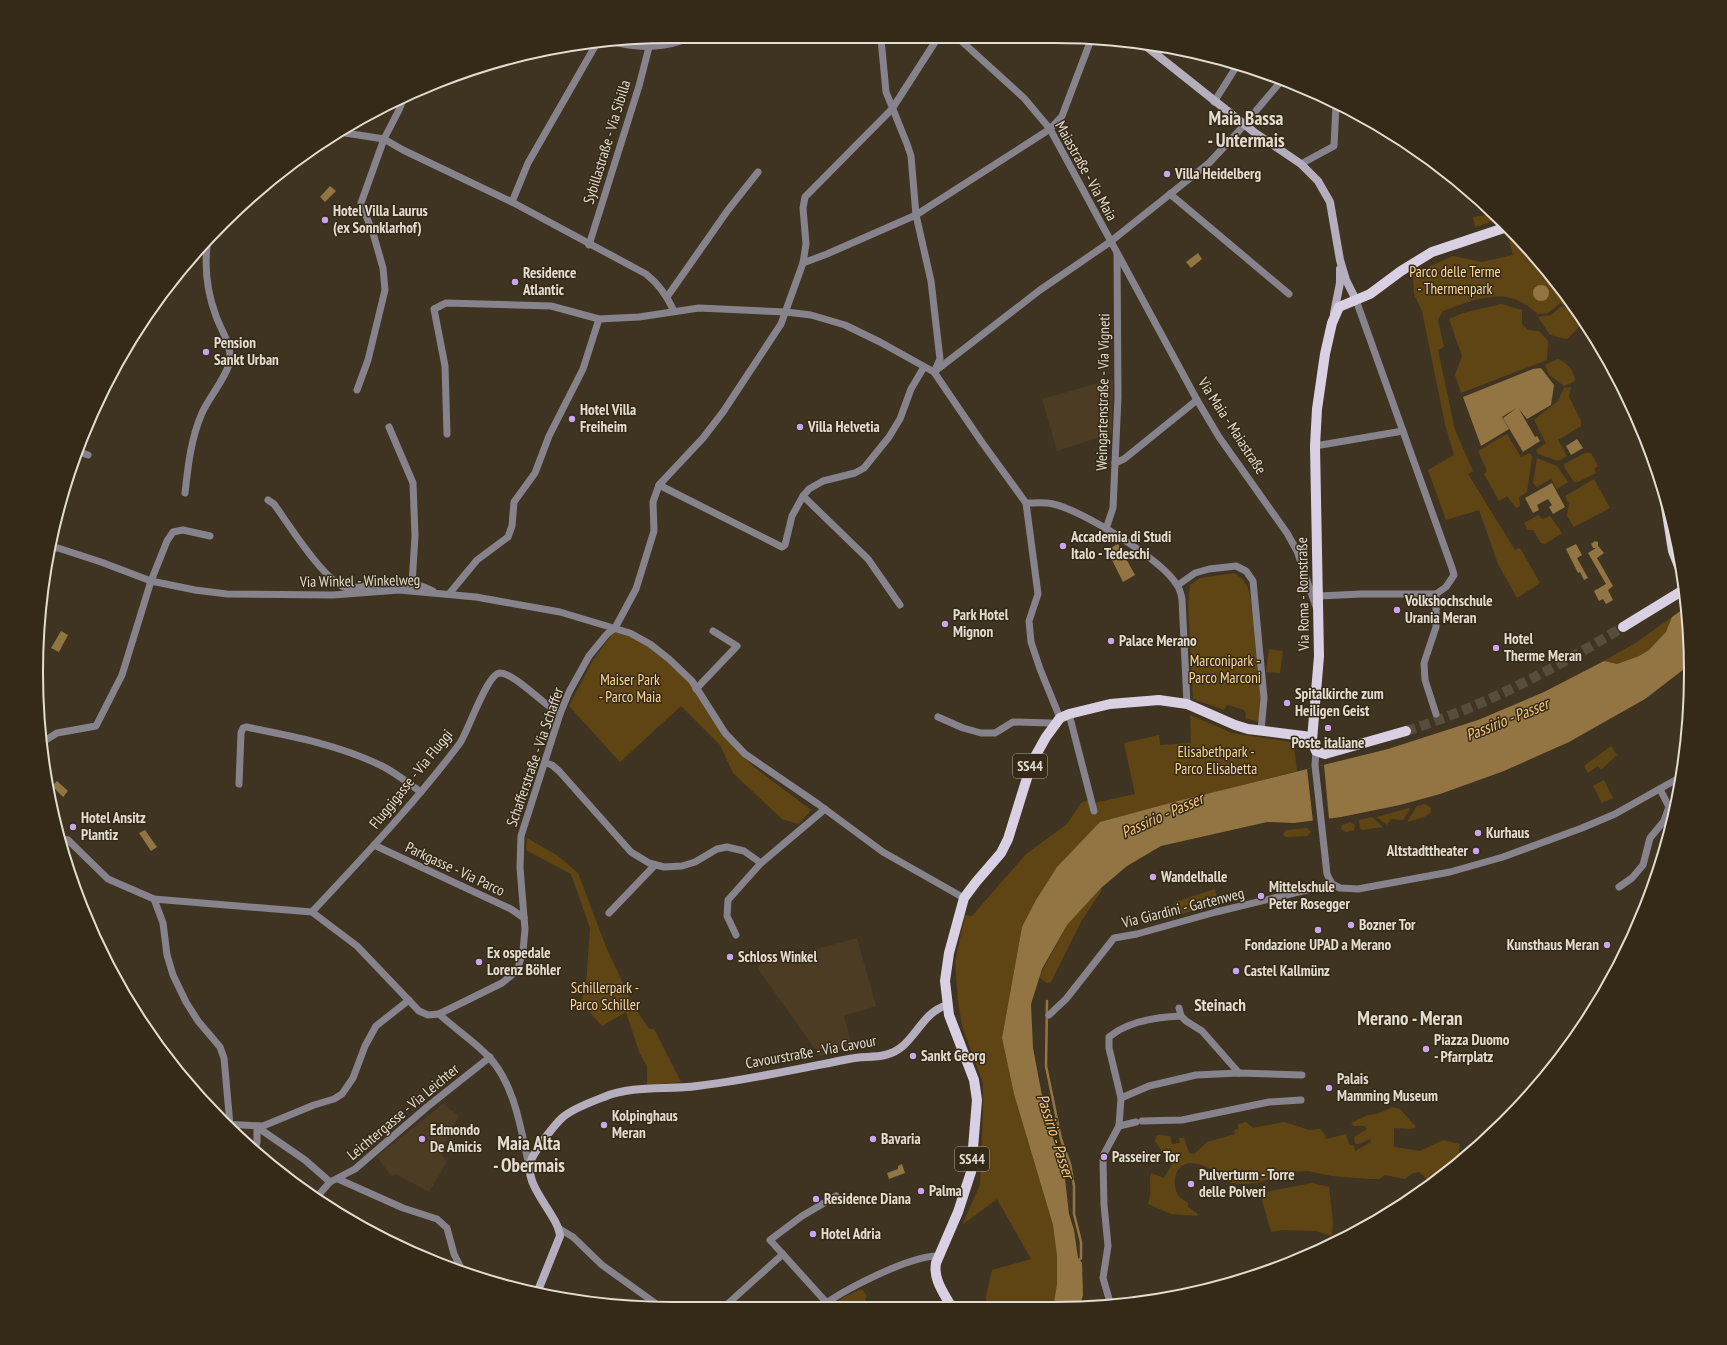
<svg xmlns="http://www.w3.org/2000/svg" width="1727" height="1345" font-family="'PT Sans Narrow',sans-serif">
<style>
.built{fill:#4c3c23}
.green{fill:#604514}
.water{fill:#937543}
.pier{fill:#3f3421}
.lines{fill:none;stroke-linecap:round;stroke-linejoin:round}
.stream{stroke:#937543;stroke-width:2.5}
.primary-tunnel{stroke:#584d3b;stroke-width:10;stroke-dasharray:10 5;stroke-linecap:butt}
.street{stroke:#87838d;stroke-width:7}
.secondary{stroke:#b5aebe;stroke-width:8}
.primary{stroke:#d9d0e4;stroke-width:10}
.poi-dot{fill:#c9a5ee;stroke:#352a17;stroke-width:1.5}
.labels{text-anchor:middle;stroke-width:3;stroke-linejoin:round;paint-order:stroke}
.shield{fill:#352a17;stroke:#afa798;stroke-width:1}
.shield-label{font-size:14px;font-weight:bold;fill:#e3dcd0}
.street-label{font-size:15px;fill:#e3dcd0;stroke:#352a17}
.poi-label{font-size:15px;font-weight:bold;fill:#e3dcd0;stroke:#352a17;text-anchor:start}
.park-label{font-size:15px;fill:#fed99e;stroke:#352a17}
.water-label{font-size:16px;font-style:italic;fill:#f8ca7e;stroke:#352a17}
.quarter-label{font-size:17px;font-weight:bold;fill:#e3dcd0;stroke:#352a17}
.district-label{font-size:19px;font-weight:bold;fill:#e3dcd0;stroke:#352a17}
.rim{fill:none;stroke:#e3dcd0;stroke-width:2}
</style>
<rect width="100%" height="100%" fill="#3f3421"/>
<g class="built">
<polygon points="1113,379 1112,433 1057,451 1042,399"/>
<polygon points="857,938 876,1006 844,1016 852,1046 820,1056 758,969 758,965"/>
<polygon points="444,1103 449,1109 459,1115 440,1152 447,1162 429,1192 396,1174 392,1177 377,1157"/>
</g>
<g class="green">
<polygon points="1487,215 1494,218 1488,223 1475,227 1473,217"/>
<path d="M1517 236 1533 253 1573 308 1572 309 1560 303 1548 313 1538 314C1533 311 1529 306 1523 303 1498 288 1468 302 1443 311L1438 320 1444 347 1438 350 1455 430 1473 471 1468 474 1515 550 1520 548 1540 583 1517 598 1498 564 1479 510 1446 520 1428 470 1454 455 1445 424 1422 311 1414 294 1413 274 1453 256 1482 262 1513 255 1509 239Z"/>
<polygon points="1501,304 1522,310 1522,324 1528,330 1539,331 1548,341 1547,360 1461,393 1455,375 1462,356 1449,319 1463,313"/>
<polygon points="1562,306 1572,311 1574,310 1580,318 1579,327 1567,339 1550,335 1538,317 1551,315"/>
<path d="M1558 359C1568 363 1574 371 1575 381L1564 386 1549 375 1545 365Z"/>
<polygon points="1571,387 1569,397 1581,421 1581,426 1558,440 1567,456 1558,461 1538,454 1536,450 1546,443 1534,420 1558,401 1564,388"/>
<polygon points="1507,434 1521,457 1530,453 1532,457 1527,492 1519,497 1520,506 1516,508 1507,496 1499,501 1484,474 1487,471 1478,451"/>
<polygon points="1585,453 1591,453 1598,466 1594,469 1596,473 1578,482 1574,482 1564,467 1564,464"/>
<polygon points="1537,458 1557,466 1568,482 1557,489 1551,479 1537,487 1533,483"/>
<polygon points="1594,479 1610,508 1574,527 1567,516 1569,504 1565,496"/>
<polygon points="1538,515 1542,519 1550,516 1562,533 1545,544 1541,543 1533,530 1528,530 1524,523"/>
<path d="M1234 573C1249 581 1250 593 1252 609L1254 610 1261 696 1259 722 1245 718 1246 714 1244 710 1227 705 1224 710 1193 699 1188 604 1190 585 1200 578Z"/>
<polygon points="1672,617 1667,632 1649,650 1639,656 1617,664 1604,661 1637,642"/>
<polygon points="616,629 649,645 690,683 723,735 736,750 754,767 811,810 799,824 782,819 733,773 720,745 681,706 620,762 569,706 593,660"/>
<polygon points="1269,649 1283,651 1280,673 1266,672"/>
<polygon points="1190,715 1232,733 1291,742 1294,746 1297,771 1100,822 1022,927 1002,1038 1014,1094 1053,1225 1057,1256 1057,1284 1053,1308 987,1308 986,1296 992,1270 1031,1259 997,1199 962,1225 980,1185 983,1112 983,1083 962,1026 958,1001 955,962 965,915 972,916 1026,854 1067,824 1081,803 1092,798 1094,803 1135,794 1124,743 1159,735 1160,745 1191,743"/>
<polygon points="1611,746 1617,755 1603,768 1601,769 1598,766 1588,773 1584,766"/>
<polygon points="1604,780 1613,798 1602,803 1593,786"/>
<polygon points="1425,804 1431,808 1430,813 1424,817 1407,822 1417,806"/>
<polygon points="1409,808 1410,809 1403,820 1391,819 1387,825 1377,817"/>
<polygon points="1372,817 1383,827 1362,830 1360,828 1359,820"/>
<polygon points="1350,822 1355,825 1354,830 1346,832 1341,829 1342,825"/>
<polygon points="1307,828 1311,832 1307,836 1285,837 1283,834 1286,830"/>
<polygon points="527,838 558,856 578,873 606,947 633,1005 649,1029 654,1029 681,1082 647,1085 647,1066 640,1054 626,1012 602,1026 581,1002 586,986 590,928 571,874 526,850"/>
<polygon points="1101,888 1102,890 1082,920 1051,982 1047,983 1039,977 1067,925"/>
<polygon points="1215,889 1217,898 1205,901 1207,906 1179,915 1175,902"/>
<path d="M1393 1107 1400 1109 1416 1127 1411 1129 1394 1128V1147L1420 1151 1443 1140 1460 1144 1457 1164 1429 1184 1424 1176 1419 1172 1413 1173 1405 1179 1385 1175 1380 1179H1369L1332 1176 1308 1171 1290 1172 1258 1183 1241 1184 1227 1182 1228 1177C1217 1172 1202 1163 1190 1163 1175 1164 1171 1183 1178 1195 1180 1198 1185 1201 1188 1203V1207L1198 1214 1197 1216 1171 1214 1148 1204C1153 1190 1148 1184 1151 1173L1164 1178 1176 1157 1163 1153 1155 1141 1157 1135 1170 1136 1172 1144 1180 1143 1179 1138H1184L1189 1153 1194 1154 1207 1142 1235 1134 1234 1130 1238 1129V1124L1246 1122 1253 1128 1284 1122 1310 1130 1320 1129 1325 1135 1326 1139 1346 1134 1349 1144 1354 1146 1355 1151 1371 1142 1370 1139 1359 1144H1355L1354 1137 1367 1129 1364 1126H1354L1351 1123 1368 1115 1377 1114Z"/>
<polygon points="1312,1183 1329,1187 1333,1222 1332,1236 1316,1231 1282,1230 1271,1232 1260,1193"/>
<polygon points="862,1289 867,1296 865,1299 869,1308 826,1308 844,1297"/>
</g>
<g class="water">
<polygon points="330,186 336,191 325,202 320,197"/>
<polygon points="1198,253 1202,259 1191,268 1186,262"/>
<circle cx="1541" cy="293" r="8"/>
<polygon points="1541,368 1554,385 1551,405 1527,419 1519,409 1535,437 1537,436 1540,441 1523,452 1503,418 1518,407 1502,417 1509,429 1481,446 1463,397 1533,369"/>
<polygon points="1577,439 1583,448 1571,455 1566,446"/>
<polygon points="1552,483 1565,507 1553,514 1549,507 1552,505 1548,499 1537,505 1539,510 1533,513 1525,498"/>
<polygon points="1595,541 1598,542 1598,546 1604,553 1597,558 1613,586 1608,590 1613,600 1606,604 1603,599 1599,601 1594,591 1606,584 1588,553 1596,548 1593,548 1591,544"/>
<polygon points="1118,544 1135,575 1123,582 1107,550"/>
<polygon points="1576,544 1582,555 1577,558 1588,578 1584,580 1580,572 1578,573 1566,549"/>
<polygon points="1686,607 1688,666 1645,699 1569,742 1504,771 1440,794 1400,805 1341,817 1294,823 1267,822 1161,846 1127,866 1101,888 1067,925 1042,969 1031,1004 1033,1048 1047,1122 1061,1159 1065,1179 1069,1214 1074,1230 1078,1258 1082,1263 1083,1295 1079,1308 1053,1308 1057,1284 1057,1256 1053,1225 1014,1094 1002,1038 1022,927 1036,900 1057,867 1100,822 1174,802 1388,749 1478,720 1544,692 1604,661 1617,664 1639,656 1649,650 1666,632 1672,617"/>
<polygon points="61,631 68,635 59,652 51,648"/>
<polygon points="57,781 68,791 63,797 52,786"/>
<polygon points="145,830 157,847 151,851 139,833"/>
<polygon points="902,1164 905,1173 889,1179 887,1173 898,1169 898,1166"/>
</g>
<polygon class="pier" points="1324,765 1329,819 1313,822 1307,769"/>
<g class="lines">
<polyline class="stream" points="1047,1001 1046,1066 1061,1139 1070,1164 1074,1186 1074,1214 1081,1242 1081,1258 1077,1262"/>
<path class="primary-tunnel" d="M1406 731C1483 707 1554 669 1623 627"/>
<g class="street">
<polyline points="958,38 1024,98 1050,129 1197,400 1219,437 1287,533 1297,551 1316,607"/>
<polyline points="881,39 886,92 907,144 911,156 916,215 931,281 940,359 935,370"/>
<path d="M610 41C634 48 657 49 681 41"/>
<polyline points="1214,102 1238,64"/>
<path d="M339 132 384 139 403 150 512 202 646 274C659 284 667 296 674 311"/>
<polyline points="1301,164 1334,146 1336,105"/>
<polyline points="1170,194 1289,294"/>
<polyline points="512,202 528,163 598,41"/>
<polyline points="589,245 639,86 649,47"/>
<polyline points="803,263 827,254 916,215 1050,129 1062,116 1092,37"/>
<polyline points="667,297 728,210 758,172"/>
<polyline points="1356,300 1452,568 1454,575 1446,587 1436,594"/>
<polyline points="934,372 1040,290 1110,242 1209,163 1238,132 1282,80"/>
<polyline points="357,390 368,360 385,290 383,268 373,233 361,203 384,139 399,110 404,97"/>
<polyline points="389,427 413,483 415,536 412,584"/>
<polyline points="447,434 445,366 434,309 446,303 551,306 599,319 639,317 699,308 786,312 811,315 845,325 880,342 934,372 981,441 1026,503 1038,594 1029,621 1031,642 1040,669 1060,718"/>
<polyline points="1315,446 1403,431"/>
<polyline points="77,451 88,455"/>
<polyline points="1115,463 1124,459 1197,400"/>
<polyline points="659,485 782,547 785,545 792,516 803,496"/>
<path d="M185 493C188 466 191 438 202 413 208 399 230 372 230 359 231 344 221 330 216 316 207 292 204 264 208 238"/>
<path d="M268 500 274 504C287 522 326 584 347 588 352 589 359 586 365 586 387 583 412 579 433 591"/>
<path d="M1026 503C1034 503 1045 502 1053 504 1082 510 1162 560 1177 585 1180 589 1181 594 1182 599L1187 704"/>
<polyline points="1106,529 1113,508 1118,397 1117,254"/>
<polyline points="50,548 58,548 101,562 151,581 195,590 227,594 333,595 399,590 476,597 560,612 630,633 650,644 669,659 692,681 725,733 745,754 818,804 883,852 964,898"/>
<polyline points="1178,585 1195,573 1209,569 1236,566 1246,571 1253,581 1264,698 1261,731"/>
<polyline points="449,594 477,560 508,537 512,526 514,502 535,473 549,436 583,369 599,319"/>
<polyline points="1436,594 1436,627 1424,663 1425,680 1436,714"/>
<polyline points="1319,596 1361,594 1436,594"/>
<polyline points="900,605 868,559 803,496 809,489 823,481 855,473 864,468 889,437 900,419 911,389 924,367"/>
<polyline points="696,689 737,646 713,631"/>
<polyline points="1069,714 1094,811"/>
<polyline points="938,717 963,728 981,733 995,733 1013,722 1051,723 1054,725"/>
<polyline points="41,743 57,733 96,726 122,675 151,581 167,541 173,532 183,530 210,536"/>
<polyline points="1316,751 1315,765 1327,874 1332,884 1340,888 1358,889 1450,872 1503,857 1582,828 1615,814 1679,778"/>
<polyline points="546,763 552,765 559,771 631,852 649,863 664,867 682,866 695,862 717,849 727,847 744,851 761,863"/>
<path d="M239 784 241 733 243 728 246 727C292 736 340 745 382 766 396 773 408 783 421 792"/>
<polyline points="58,838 68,840 108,879 154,899 312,912 357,946 419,1011 428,1015 439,1014 502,983 513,974 518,968 523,951 525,929 520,868 521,836 560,714 569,692 589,656 607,634 615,628 636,589 654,531 653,502 659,485 703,438 723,412 781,324 803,263 806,244 803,208 805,197 892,109 937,39"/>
<polyline points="374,845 511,909 524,918"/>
<polyline points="1619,887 1632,878 1643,865 1650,838 1664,821 1669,807 1660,789"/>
<polyline points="154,899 163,923 167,955 173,975 186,1002 198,1021 220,1047 224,1058 230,1125"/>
<path d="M312 912C363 857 415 803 460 743 468 732 487 673 500 673 516 674 545 706 560 714"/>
<polyline points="609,913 655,865"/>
<polyline points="736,935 727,916 728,900 761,863 825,809"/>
<polyline points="1179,1008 1181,1016 1186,1021 1202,1031 1239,1073"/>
<path d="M439 1014C455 1029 473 1040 488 1056 515 1084 521 1130 529 1166"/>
<polyline points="1049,1015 1066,999 1114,938 1137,934 1216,912 1332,884"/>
<polyline points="1121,1098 1149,1086 1196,1075 1239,1073 1302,1075"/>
<polyline points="1142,1121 1182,1120 1269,1102 1301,1100"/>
<polyline points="224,1124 263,1126 314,1105 334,1099 342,1094 353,1078 365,1046 376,1026 409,1000"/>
<polyline points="1119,1126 1136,1122"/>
<polyline points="257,1127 305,1160 330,1182"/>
<polyline points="254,1148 257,1143 257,1127"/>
<path d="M1104 1154 1119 1126 1121 1098 1109 1048V1037C1128 1021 1156 1017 1181 1016"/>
<polyline points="1103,1160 1104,1205 1108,1246 1103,1278 1111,1306"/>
<polyline points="338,1179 403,1208 437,1219 447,1228 454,1254 461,1268 460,1270"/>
<polyline points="315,1199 330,1182 355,1169 427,1107 490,1057"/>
<polyline points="558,1228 573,1237 602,1265 662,1308"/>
<polyline points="826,1302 770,1240 802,1216 836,1196"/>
<polyline points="722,1309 783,1254"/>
<path d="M818 1309C841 1291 910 1255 939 1256"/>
</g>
<g class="secondary">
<polyline points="1142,43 1254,132 1301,164 1318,181 1330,202 1340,260 1346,280 1356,300"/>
<polyline points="1334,313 1340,283 1340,269"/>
<path d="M537 1293 560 1236C558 1213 520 1184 532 1158 537 1148 554 1125 563 1117 574 1108 591 1102 604 1097 632 1085 667 1090 697 1086 748 1080 798 1069 849 1059 861 1056 873 1058 885 1055 915 1048 918 1014 947 1005"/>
</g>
<g class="primary">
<polyline points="1665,501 1673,551 1682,574"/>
<polyline points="1623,627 1685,589"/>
<polyline points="1406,731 1325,754 1316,751 1312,740 1319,656 1315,446 1317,409 1325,354 1332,323 1339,307 1370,294 1401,271 1432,252 1507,227"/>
<path d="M952 1308C944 1293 933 1280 936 1263L958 1212 971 1172 977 1100 974 1080 949 1015 945 981 949 953 964 898 976 882 1001 853 1008 839 1032 762 1046 737 1060 718 1069 714 1110 704 1159 700 1187 704 1235 725 1248 729 1311 737"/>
</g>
</g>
<g class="poi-dot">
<circle cx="1167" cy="174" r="4"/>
<circle cx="325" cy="220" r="4"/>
<circle cx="515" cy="282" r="4"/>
<circle cx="206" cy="352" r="4"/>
<circle cx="572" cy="419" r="4"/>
<circle cx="800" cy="427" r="4"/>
<circle cx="1063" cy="546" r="4"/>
<circle cx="1397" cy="610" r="4"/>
<circle cx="945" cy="624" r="4"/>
<circle cx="1111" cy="641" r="4"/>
<circle cx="1496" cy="648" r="4"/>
<circle cx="1287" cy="703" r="4"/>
<circle cx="1328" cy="728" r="4"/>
<circle cx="73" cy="827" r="4"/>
<circle cx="1478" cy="833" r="4"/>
<circle cx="1476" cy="851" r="4"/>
<circle cx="1153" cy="877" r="4"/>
<circle cx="1261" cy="896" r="4"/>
<circle cx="1351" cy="925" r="4"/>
<circle cx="1318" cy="930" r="4"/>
<circle cx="1607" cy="945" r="4"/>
<circle cx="730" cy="957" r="4"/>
<circle cx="479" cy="962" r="4"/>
<circle cx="1236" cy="971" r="4"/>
<circle cx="1426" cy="1049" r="4"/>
<circle cx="913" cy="1056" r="4"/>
<circle cx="1329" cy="1088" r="4"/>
<circle cx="604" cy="1125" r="4"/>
<circle cx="422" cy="1139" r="4"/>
<circle cx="873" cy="1139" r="4"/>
<circle cx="1104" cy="1157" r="4"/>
<circle cx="1191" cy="1184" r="4"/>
<circle cx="921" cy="1191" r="4"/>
<circle cx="816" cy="1199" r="4"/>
<circle cx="813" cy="1234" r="4"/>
</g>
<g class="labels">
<g class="shield">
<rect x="1013" y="754" width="34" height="24" rx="3"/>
<rect x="955" y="1147" width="34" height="24" rx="3"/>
</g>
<g class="shield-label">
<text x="1030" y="771">SS44</text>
<text x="972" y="1164">SS44</text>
</g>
<g class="street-label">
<text transform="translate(607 142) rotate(-73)" y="5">Sybillastraße - Via Sibilla</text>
<text transform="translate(1086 171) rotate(61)" y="5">Maiastraße - Via Maia</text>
<text transform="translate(1103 392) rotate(-89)" y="5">Weingartenstraße - Via Vigneti</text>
<text transform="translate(1232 426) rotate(57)" y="5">Via Maia - Maiastraße</text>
<text transform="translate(360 581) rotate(-1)" y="5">Via Winkel - Winkelweg</text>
<text transform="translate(1303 594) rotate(-91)" y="5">Via Roma - Romstraße</text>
<text transform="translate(535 757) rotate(-71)" y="5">Schafferstraße - Via Schaffer</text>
<text transform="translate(411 779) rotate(-51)" y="5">Fluggigasse - Via Fluggi</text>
<text transform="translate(455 869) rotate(25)" y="5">Parkgasse - Via Parco</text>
<text transform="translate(1183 908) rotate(-14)" y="5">Via Giardini - Gartenweg</text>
<text transform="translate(811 1052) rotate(-10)" y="5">Cavourstraße - Via Cavour</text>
<text transform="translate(403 1112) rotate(-40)" y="5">Leichtergasse - Via Leichter</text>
</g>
<g class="poi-label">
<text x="1175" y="179">Villa Heidelberg</text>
<text x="333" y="216">Hotel Villa Laurus<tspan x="333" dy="17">(ex Sonnklarhof)</tspan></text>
<text x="523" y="278">Residence<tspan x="523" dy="17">Atlantic</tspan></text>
<text x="214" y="348">Pension<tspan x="214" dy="17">Sankt Urban</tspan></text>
<text x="580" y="415">Hotel Villa<tspan x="580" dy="17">Freiheim</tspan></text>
<text x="808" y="432">Villa Helvetia</text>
<text x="1071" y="542">Accademia di Studi<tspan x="1071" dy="17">Italo - Tedeschi</tspan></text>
<text x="1405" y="606">Volkshochschule<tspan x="1405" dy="17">Urania Meran</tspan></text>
<text x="953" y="620">Park Hotel<tspan x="953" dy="17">Mignon</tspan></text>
<text x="1504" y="644">Hotel<tspan x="1504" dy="17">Therme Meran</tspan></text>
<text x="1119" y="646">Palace Merano</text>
<text x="1295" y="699">Spitalkirche zum<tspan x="1295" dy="17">Heiligen Geist</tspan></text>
<text x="1328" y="748" text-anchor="middle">Poste italiane</text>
<text x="81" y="823">Hotel Ansitz<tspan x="81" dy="17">Plantiz</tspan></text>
<text x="1486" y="838">Kurhaus</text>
<text x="1468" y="856" text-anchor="end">Altstadttheater</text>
<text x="1161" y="882">Wandelhalle</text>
<text x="1269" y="892">Mittelschule<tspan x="1269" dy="17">Peter Rosegger</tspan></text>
<text x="1359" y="930">Bozner Tor</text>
<text x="1318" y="950" text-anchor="middle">Fondazione UPAD a Merano</text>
<text x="1599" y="950" text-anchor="end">Kunsthaus Meran</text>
<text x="487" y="958">Ex ospedale<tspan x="487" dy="17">Lorenz Böhler</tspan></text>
<text x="738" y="962">Schloss Winkel</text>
<text x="1244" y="976">Castel Kallmünz</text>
<text x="1434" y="1045">Piazza Duomo<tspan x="1434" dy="17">- Pfarrplatz</tspan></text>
<text x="921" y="1061">Sankt Georg</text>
<text x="1337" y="1084">Palais<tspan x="1337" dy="17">Mamming Museum</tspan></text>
<text x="612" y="1121">Kolpinghaus<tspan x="612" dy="17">Meran</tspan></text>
<text x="430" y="1135">Edmondo<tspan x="430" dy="17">De Amicis</tspan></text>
<text x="881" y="1144">Bavaria</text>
<text x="1112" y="1162">Passeirer Tor</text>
<text x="1199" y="1180">Pulverturm - Torre<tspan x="1199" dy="17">delle Polveri</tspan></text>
<text x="929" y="1196">Palma</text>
<text x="824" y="1204">Residence Diana</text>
<text x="821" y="1239">Hotel Adria</text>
</g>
<g class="park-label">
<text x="1455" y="277">Parco delle Terme<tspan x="1455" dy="17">- Thermenpark</tspan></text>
<text x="1225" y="666">Marconipark -<tspan x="1225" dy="17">Parco Marconi</tspan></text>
<text x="630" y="685">Maiser Park<tspan x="630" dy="17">- Parco Maia</tspan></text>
<text x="1216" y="757">Elisabethpark -<tspan x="1216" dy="17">Parco Elisabetta</tspan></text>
<text x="605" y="993">Schillerpark -<tspan x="605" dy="17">Parco Schiller</tspan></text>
</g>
<g class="water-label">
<text transform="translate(1507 719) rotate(-22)" y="6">Passirio - Passer</text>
<text transform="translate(1162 815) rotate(-24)" y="6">Passirio - Passer</text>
<text transform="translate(1056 1136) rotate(72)" y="6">Passirio - Passer</text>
</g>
<g class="quarter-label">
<text x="1220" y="1011">Steinach</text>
</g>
<g class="district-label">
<text x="1246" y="125">Maia Bassa<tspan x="1246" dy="22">- Untermais</tspan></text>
<text x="1410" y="1025">Merano - Meran</text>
<text x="529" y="1150">Maia Alta<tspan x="529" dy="22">- Obermais</tspan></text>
</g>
</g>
<path d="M0 0H1727V1345H0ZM672 43H1055A629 629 0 0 1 1684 672V673A629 629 0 0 1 1055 1302H672A629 629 0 0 1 43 673V672A629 629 0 0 1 672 43Z" fill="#352a17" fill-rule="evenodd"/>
<path class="rim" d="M672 43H1055A629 629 0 0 1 1684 672V673A629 629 0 0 1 1055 1302H672A629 629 0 0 1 43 673V672A629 629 0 0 1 672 43Z"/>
</svg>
